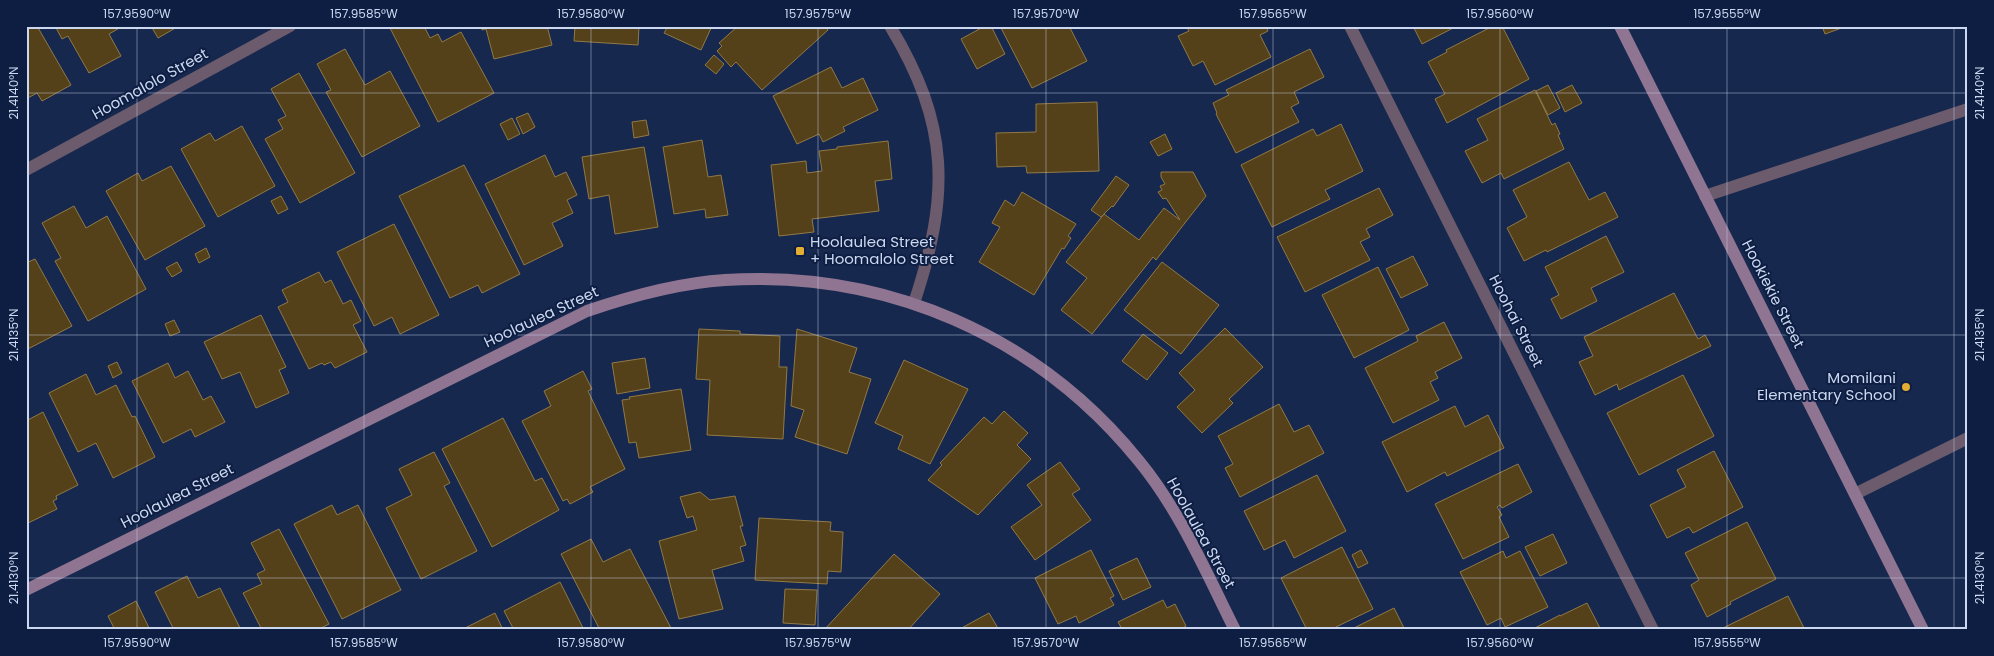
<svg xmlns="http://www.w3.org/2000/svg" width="1994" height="656" font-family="Poppins,sans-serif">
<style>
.building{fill:#544119;stroke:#917947}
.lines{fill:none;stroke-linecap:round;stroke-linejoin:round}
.lane{stroke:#6b5b6c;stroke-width:12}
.street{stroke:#6b5b6c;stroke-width:12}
.secondary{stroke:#8f7591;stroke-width:12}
.ticks{fill:none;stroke:#cbd8f0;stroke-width:1;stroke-opacity:0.45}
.poi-dot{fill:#e2ae34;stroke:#0e1e43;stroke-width:2}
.labels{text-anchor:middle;stroke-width:4;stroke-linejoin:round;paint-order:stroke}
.street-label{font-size:15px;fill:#cbd8f0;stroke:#0e1e43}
.poi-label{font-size:15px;fill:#cbd8f0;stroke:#0e1e43;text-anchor:start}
.neatline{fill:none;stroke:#cbd8f0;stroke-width:2}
.ticks-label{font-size:12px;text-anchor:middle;fill:#cbd8f0}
</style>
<rect width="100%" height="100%" fill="#17284e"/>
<g class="building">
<polygon points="26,26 37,26 71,85 42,101 37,93 26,99"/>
<polygon points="55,26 123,26 109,34 121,56 89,73 68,36 62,39"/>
<polygon points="151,26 179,26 158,38"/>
<polygon points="389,26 424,26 430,38 438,34 442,42 461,32 494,93 438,122"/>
<polygon points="481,26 547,26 552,45 494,59 486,29 482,30"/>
<polygon points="575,26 639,26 638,45 574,41"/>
<polygon points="668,26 712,26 701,50 664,33"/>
<polygon points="738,26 825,26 828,30 762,90 736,62 731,67 717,51 722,46 719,43"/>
<polygon points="985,26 991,26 1005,54 977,69 961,39"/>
<polygon points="1000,26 1069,26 1087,61 1032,88"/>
<polygon points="1186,26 1266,26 1268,31 1260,35 1271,57 1215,85 1203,61 1193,66 1178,36 1189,31"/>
<polygon points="1413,26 1457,26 1422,44"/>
<polygon points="1493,26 1502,26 1529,79 1447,123 1435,99 1445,94 1428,62 1447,52 1446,50"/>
<polygon points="1822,26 1847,26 1825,34"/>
<polygon points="345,49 365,85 390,71 420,126 362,157 326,92 331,90 317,64"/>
<polygon points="1310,49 1324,77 1294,92 1299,103 1291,107 1299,122 1236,153 1216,114 1217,113 1213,103 1229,95 1226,90"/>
<polygon points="714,55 724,64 716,74 705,65"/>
<polygon points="831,67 842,88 863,78 878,110 843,127 845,131 823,142 819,134 797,144 773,96"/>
<polygon points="299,73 355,173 300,203 265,139 283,129 278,120 286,116 271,89"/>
<polygon points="1548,85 1560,108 1548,115 1536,91"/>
<polygon points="1572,85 1582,103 1565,112 1556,93"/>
<polygon points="1535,90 1552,125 1555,123 1560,134 1558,135 1564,149 1504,179 1501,173 1482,183 1465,151 1488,140 1477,119"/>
<polygon points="1097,102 1099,171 1027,173 1026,166 997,167 996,133 1036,132 1036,104"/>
<polygon points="528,113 535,127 523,134 516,118"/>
<polygon points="512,118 520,134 508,140 500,124"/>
<polygon points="646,120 649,135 634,138 632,122"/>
<polygon points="1341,124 1363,171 1325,190 1330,199 1272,227 1241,165 1313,129 1317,136"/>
<polygon points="242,126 275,186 218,217 181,149 210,133 215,141"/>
<polygon points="1165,134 1172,149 1158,156 1150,142"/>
<polygon points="702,140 708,177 721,175 728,215 706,218 705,209 674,214 663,147"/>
<polygon points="888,141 892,179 875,181 879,211 812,219 814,232 779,236 771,165 806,161 807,173 822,171 819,151 837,149 837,147"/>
<polygon points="644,147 658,227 615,234 609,195 589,199 582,157"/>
<polygon points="545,155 555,177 566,172 577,195 567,200 573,213 552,223 563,246 524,265 485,184"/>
<polygon points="1569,162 1589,200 1605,192 1618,217 1547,252 1546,250 1524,261 1507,228 1527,217 1513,190"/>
<polygon points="464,165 520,274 482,293 478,285 450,298 399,196"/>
<polygon points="171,166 205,226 145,260 106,191 138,173 142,181"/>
<polygon points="1161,172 1193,172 1206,196 1156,260 1153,257 1092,334 1061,310 1087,278 1066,262 1104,214 1139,240 1164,208 1180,220 1166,198 1163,199 1158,192 1162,190 1160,186 1165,184 1161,177"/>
<polygon points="1116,176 1129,185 1113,207 1112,206 1101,217 1091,210"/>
<polygon points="1379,188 1393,215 1366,229 1370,237 1360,242 1370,260 1305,292 1277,237"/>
<polygon points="1022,192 1076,224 1068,236 1071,238 1064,249 1062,248 1034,295 979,262 1000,227 992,223 1005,200 1014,206"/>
<polygon points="281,196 288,209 278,214 271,201"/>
<polygon points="74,206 86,228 107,216 146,289 88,321 55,261 61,258 42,223"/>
<polygon points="394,224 439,315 400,334 392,317 374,326 337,252"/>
<polygon points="1606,236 1624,272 1591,288 1597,301 1561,319 1551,299 1559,295 1545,267"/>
<polygon points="206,248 210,257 199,263 195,254"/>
<polygon points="1413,256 1428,285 1401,298 1386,269"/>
<polygon points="35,259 72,326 26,350 26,263"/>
<polygon points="177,262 182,271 172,277 166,268"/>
<polygon points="1162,262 1219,305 1181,354 1124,310"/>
<polygon points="1378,267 1409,330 1354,358 1322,295"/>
<polygon points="319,272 325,283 331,280 343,304 351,300 361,321 353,325 367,352 335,368 331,362 324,365 322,363 309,369 278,307 288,302 282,290"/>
<polygon points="1674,293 1698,339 1705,335 1711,346 1619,390 1617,384 1595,395 1579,362 1593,356 1584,337"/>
<polygon points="261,315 286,367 279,370 289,393 256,408 240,372 222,379 204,342"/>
<polygon points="174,320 180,332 170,336 165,324"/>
<polygon points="1444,322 1462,358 1435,372 1438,378 1430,382 1439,400 1393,423 1365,368 1418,341 1416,336"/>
<polygon points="1225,328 1263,367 1229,399 1233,403 1202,433 1177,407 1195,390 1179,373"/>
<polygon points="699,329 740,331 740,334 780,336 779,367 787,367 783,439 707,435 710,380 696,379"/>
<polygon points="797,329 857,348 849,372 871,379 847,454 795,437 804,410 791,406"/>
<polygon points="1143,334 1168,353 1147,380 1122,361"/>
<polygon points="645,358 650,388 617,394 612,363"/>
<polygon points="904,360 968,389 930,464 898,449 903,436 875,423"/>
<polygon points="117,362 122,373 113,378 108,366"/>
<polygon points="168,363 175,378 188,371 203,400 211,396 225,422 195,437 191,429 163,443 132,381"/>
<polygon points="583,371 592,389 588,391 625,469 590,487 593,492 570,504 567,499 563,501 522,421 551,406 544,391"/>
<polygon points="86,374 96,395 116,385 132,417 135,416 155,457 113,478 96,443 78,452 49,393"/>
<polygon points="1683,375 1714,436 1639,475 1607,413"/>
<polygon points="681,389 691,450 639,458 636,442 629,443 622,400 630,399 629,397"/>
<polygon points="1279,404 1294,432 1309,425 1324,453 1240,497 1225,468 1233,464 1218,436"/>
<polygon points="1455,406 1465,427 1488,415 1504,448 1447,476 1445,472 1407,492 1382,442"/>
<polygon points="1004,411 1028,433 1017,445 1031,459 978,515 928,480 942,465 940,463 984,417 992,424"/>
<polygon points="43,412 78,485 56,496 57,499 53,501 57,509 26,524 26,421"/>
<polygon points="503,418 535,481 542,478 559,510 492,547 442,449"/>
<polygon points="1714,451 1743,507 1693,533 1689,527 1667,538 1650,505 1686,487 1677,470"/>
<polygon points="434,452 450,483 444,486 477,551 421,579 386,508 412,495 399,469"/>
<polygon points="1060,462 1080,489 1072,494 1091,520 1035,560 1011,527 1042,505 1027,485"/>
<polygon points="1518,464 1532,492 1502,508 1500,505 1497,507 1502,515 1499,517 1509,537 1463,559 1435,504"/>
<polygon points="1317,475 1346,531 1294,558 1285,540 1264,550 1244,511"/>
<polygon points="700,492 710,500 735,496 743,526 740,526 746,545 740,547 744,561 712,570 723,609 679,619 659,541 697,530 693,516 687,518 680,497"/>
<polygon points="332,505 337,515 358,505 401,590 342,619 294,524"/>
<polygon points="759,518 831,522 830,531 843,532 841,572 828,571 827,584 755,580"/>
<polygon points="1747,522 1776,579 1730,602 1731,604 1707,617 1691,585 1699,580 1685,553"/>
<polygon points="279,529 329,624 317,630 262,630 243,593 262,584 257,574 265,570 251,543"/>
<polygon points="1553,534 1567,563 1540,576 1525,547"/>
<polygon points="591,539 603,562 630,549 672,630 600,630 561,554"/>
<polygon points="1342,547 1373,609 1336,627 1334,630 1307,630 1281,578"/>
<polygon points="1091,550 1114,596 1110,598 1114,605 1079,623 1076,616 1058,624 1035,578"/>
<polygon points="1361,550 1368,563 1358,568 1352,555"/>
<polygon points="1503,551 1506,558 1520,551 1548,607 1505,627 1501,618 1487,625 1460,572"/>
<polygon points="894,554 940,594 908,630 825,629"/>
<polygon points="1137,558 1151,587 1123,600 1109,571"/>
<polygon points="187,576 198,598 220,588 241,630 174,630 155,592"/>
<polygon points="560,582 584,630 514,630 504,611"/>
<polygon points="785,589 817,590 815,625 783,623"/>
<polygon points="1788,596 1805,630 1719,630"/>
<polygon points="1163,600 1167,608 1175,604 1186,626 1179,630 1120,630 1122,629 1118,622"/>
<polygon points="136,601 150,630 115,630 108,616"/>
<polygon points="1587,603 1601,630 1531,630 1560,615 1560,616"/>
<polygon points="1394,608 1405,630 1350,630"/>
<polygon points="495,613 503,630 461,630"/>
<polygon points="989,613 999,630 958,630"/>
</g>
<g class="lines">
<g class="lane">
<polyline points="1705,196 1968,109"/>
<polyline points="1855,494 1968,438"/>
</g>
<g class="street">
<path d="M890 26C950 125 950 195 914 303"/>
<polyline points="1350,26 1653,630"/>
<polyline points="26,170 290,26"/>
</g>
<g class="secondary">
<polyline points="1620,26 1923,630"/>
<path d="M26 590 587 311C631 296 678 283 725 280 886 270 1037 335 1139 461 1180 511 1206 572 1235 630"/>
</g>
</g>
<path class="ticks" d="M137 26V630M364 26V630M591 26V630M818 26V630M1046 26V630M1273 26V630M1500 26V630M1727 26V630M1954 26V630M26 93H1968M26 335H1968M26 578H1968"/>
<g class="poi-dot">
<rect x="795" y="246" width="10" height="10" rx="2.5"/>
<circle cx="1906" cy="387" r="5"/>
</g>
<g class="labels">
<g class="street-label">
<text transform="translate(150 84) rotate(-29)" y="5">Hoomalolo Street</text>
<text transform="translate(1773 294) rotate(63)" y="5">Hookiekie Street</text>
<text transform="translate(541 317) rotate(-25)" y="5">Hoolaulea Street</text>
<text transform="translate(1516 321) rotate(63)" y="5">Hoohai Street</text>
<text transform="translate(177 496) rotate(-27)" y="5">Hoolaulea Street</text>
<text transform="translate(1201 533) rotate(61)" y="5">Hoolaulea Street</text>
</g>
<g class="poi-label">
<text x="810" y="247">Hoolaulea Street<tspan x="810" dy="17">+ Hoomalolo Street</tspan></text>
<text x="1896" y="383" text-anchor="end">Momilani<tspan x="1896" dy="17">Elementary School</tspan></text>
</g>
</g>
<rect width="1994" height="656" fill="none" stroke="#0e1e43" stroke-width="55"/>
<rect x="28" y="28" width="1938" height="600" class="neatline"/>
<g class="ticks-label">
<text x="137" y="18">157.9590°W</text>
<text x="364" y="18">157.9585°W</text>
<text x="591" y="18">157.9580°W</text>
<text x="818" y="18">157.9575°W</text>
<text x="1046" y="18">157.9570°W</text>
<text x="1273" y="18">157.9565°W</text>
<text x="1500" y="18">157.9560°W</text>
<text x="1727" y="18">157.9555°W</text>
<text transform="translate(14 93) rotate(-90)" y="4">21.4140°N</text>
<text transform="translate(1980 93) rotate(-90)" y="4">21.4140°N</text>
<text transform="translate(14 335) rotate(-90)" y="4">21.4135°N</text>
<text transform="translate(1980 335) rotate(-90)" y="4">21.4135°N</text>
<text transform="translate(14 578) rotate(-90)" y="4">21.4130°N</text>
<text transform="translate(1980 578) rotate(-90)" y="4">21.4130°N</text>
<text x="137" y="647">157.9590°W</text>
<text x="364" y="647">157.9585°W</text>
<text x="591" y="647">157.9580°W</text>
<text x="818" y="647">157.9575°W</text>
<text x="1046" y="647">157.9570°W</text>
<text x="1273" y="647">157.9565°W</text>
<text x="1500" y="647">157.9560°W</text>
<text x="1727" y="647">157.9555°W</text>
</g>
</svg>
